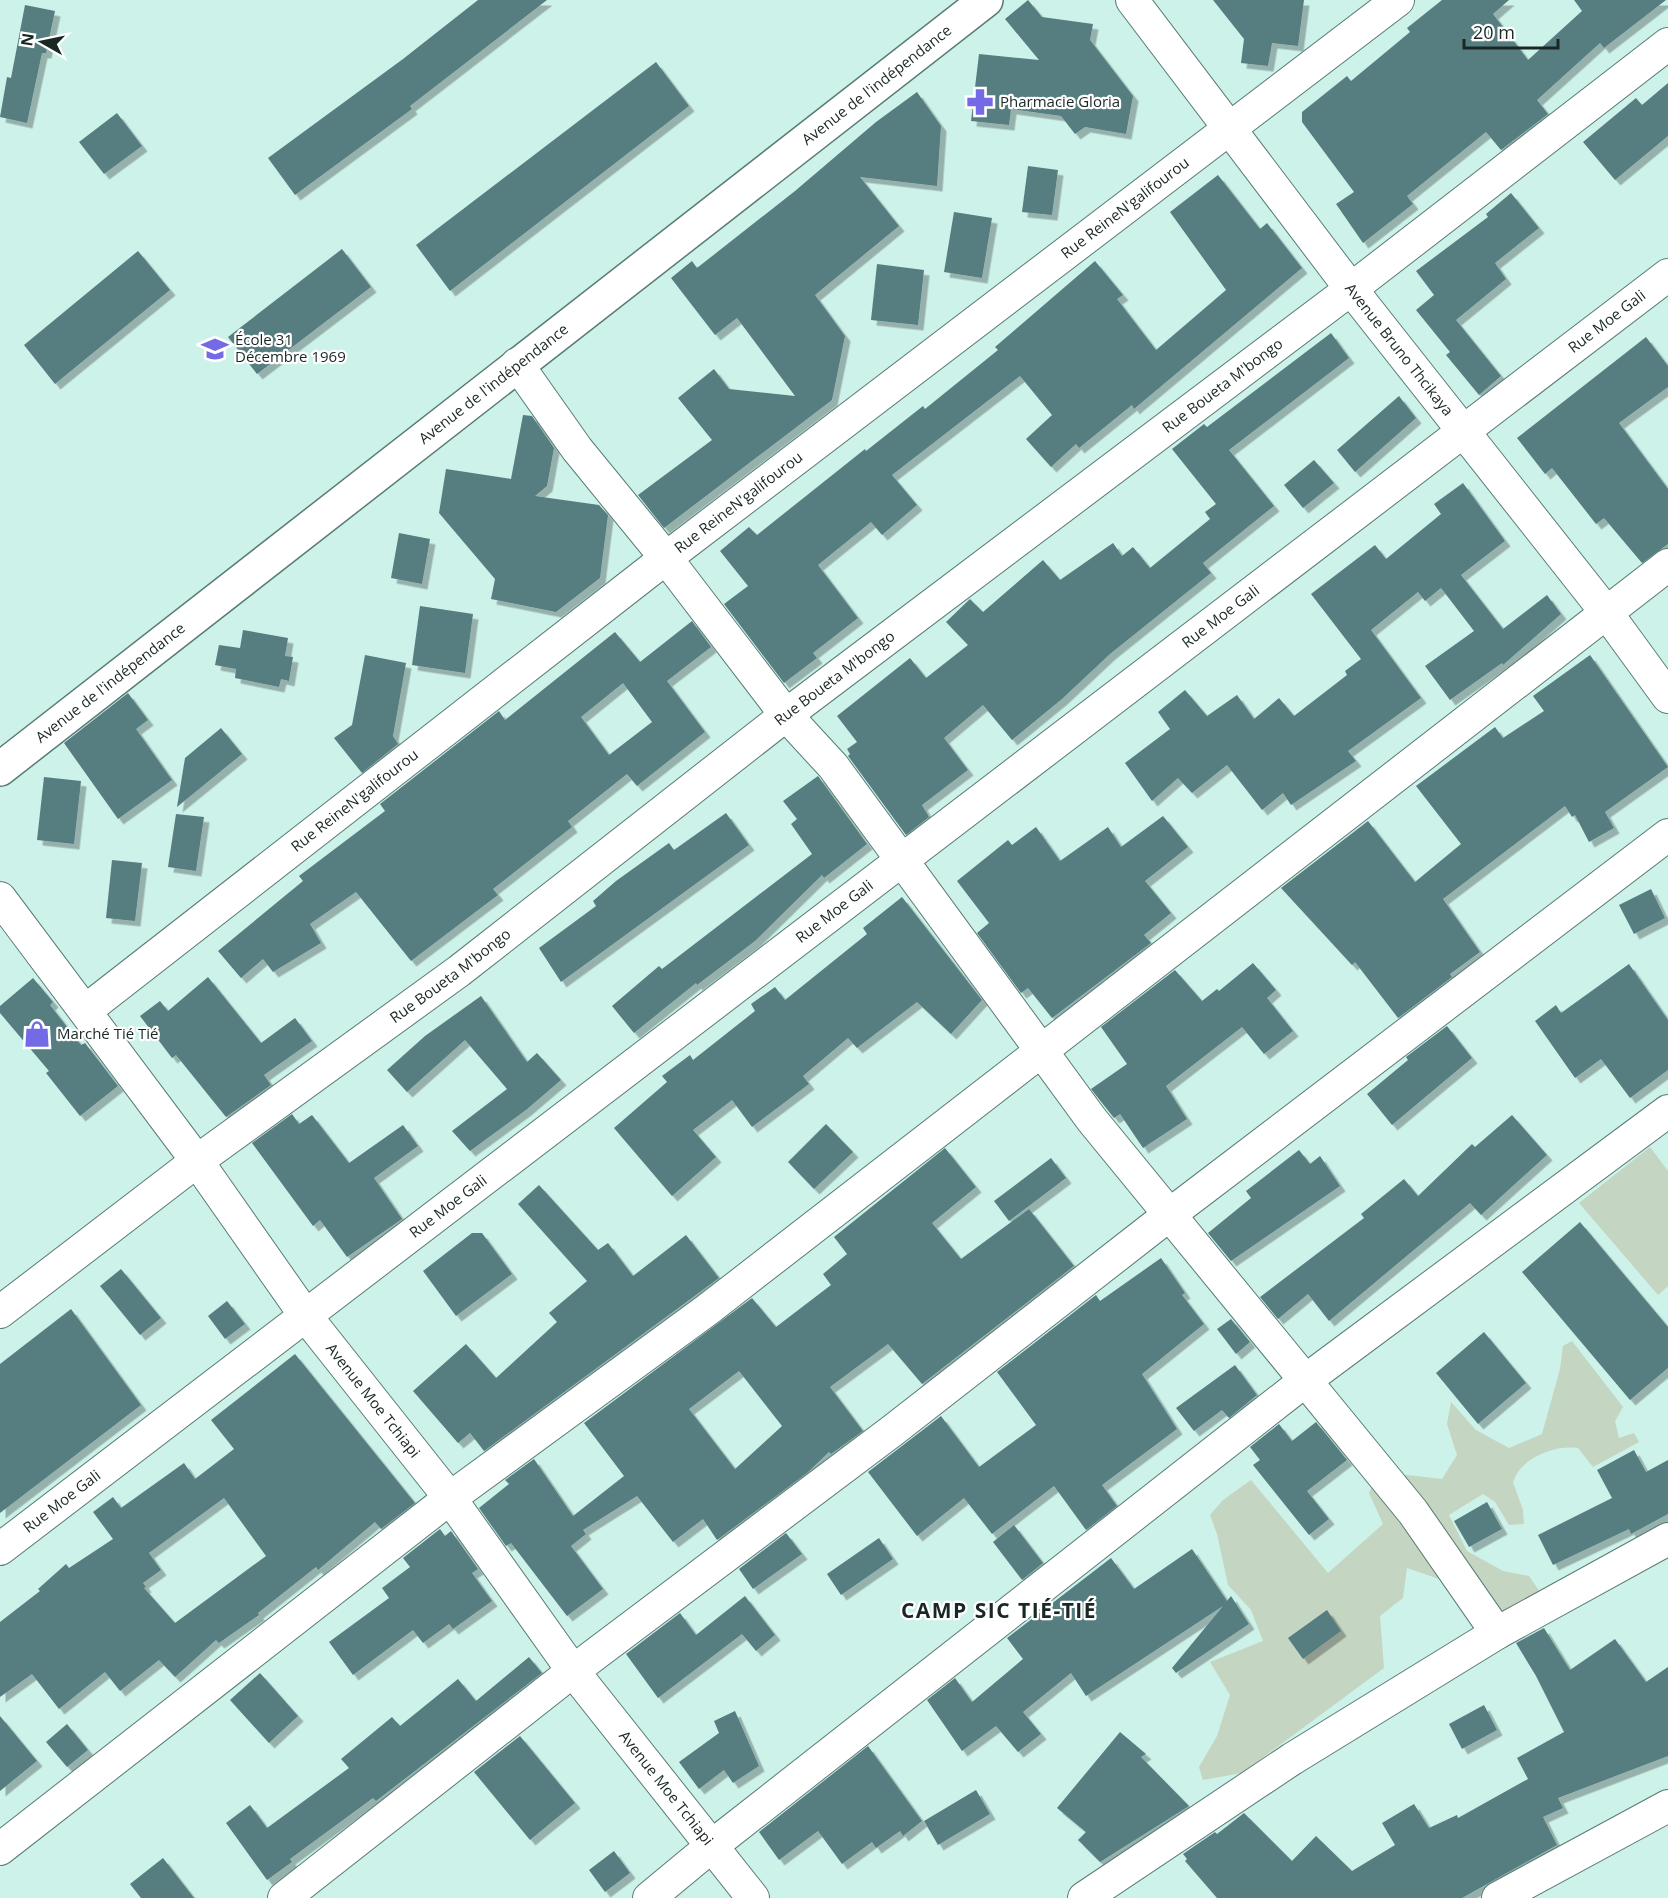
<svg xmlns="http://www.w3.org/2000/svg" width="1668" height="1898" font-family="'Open Sans',sans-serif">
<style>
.green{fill:#c4d5c1}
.building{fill:#567d7f;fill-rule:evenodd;filter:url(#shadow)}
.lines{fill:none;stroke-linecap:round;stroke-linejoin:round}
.street-casing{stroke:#597b74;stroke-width:34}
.secondary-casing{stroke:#597b74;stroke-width:36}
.street{stroke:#fff;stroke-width:32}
.secondary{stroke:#fff;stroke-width:33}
.labels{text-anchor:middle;stroke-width:4.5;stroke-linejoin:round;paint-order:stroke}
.street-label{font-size:15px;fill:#1a2825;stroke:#fff}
.poi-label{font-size:15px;fill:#1a2825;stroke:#fff;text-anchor:start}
.district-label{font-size:21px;font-weight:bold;letter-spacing:1.5px;fill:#1a2825;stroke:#fff}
</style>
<defs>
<filter id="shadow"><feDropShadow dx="5.5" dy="5.5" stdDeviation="0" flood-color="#0004"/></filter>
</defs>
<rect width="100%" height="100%" fill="#cdf2ea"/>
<g class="green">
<polygon points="1650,1147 1668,1171 1668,1286 1658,1295 1579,1203"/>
<path d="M1572 1341 1623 1407 1615 1421 1619 1438 1634 1433 1639 1442 1593 1467 1578 1448C1555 1445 1521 1457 1513 1482L1523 1510 1524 1524 1509 1525 1495 1502 1483 1494 1449 1515 1467 1551 1503 1571 1529 1576 1540 1592 1498 1625 1390 1473 1442 1479 1457 1455 1447 1424 1451 1402 1476 1430 1509 1448 1542 1434 1560 1369 1563 1346Z"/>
<polygon points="1375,1479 1445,1581 1407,1568 1403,1598 1380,1616 1384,1668 1242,1773 1203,1780 1199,1767 1217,1736 1230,1695 1210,1662 1263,1641 1251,1610 1228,1585 1217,1534 1210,1515 1223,1500 1251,1480 1328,1573 1383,1524 1369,1493"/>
</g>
<g class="building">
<polygon points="478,0 547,0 410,106 412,109 295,195 268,158 403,59"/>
<polygon points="1028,0 1042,17 1093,24 1090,40 1133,96 1126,134 1085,127 1075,134 1061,116 1011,109 1009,125 971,121 979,54 1039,60 1005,19"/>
<polygon points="1213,0 1304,0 1298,46 1272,43 1268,66 1241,63 1244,39"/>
<polygon points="1442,0 1509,0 1493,14 1528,60 1582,11 1574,0 1666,0 1604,48 1600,43 1537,100 1548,114 1501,150 1486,132 1407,196 1413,204 1363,243 1336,204 1354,192 1302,122 1302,112 1347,76 1351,81 1410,32 1407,28"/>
<polygon points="25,5 55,11 46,53 42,53 27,123 0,117 7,77 11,78"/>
<polygon points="656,62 689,106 450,291 416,245"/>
<polygon points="1668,83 1668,136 1615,180 1583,142 1636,98 1642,105"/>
<polygon points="917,92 941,126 937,186 860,177 899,226 815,295 845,336 832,400 664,528 638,495 712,440 678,398 714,369 729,389 795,396 737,318 715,335 671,278 692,261 697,268 795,191 876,122"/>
<polygon points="117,113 142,146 104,174 79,142"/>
<polygon points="1028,166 1058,170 1052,215 1022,212"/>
<polygon points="1218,175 1260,229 1267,223 1302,268 1134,409 1132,405 1079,448 1076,444 1051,467 1026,439 1052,415 1020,376 892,475 917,505 882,535 871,522 818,565 858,618 813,653 817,658 784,683 724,604 748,586 720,551 749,527 757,535 865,449 866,451 923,406 925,409 998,350 995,347 1095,261 1123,295 1117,299 1156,350 1226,290 1170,212"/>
<polygon points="1511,193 1539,228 1495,263 1506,279 1456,320 1501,376 1479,395 1446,355 1450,352 1416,310 1434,295 1416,271 1488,217 1486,214"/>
<polygon points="954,212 992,218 982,278 944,272"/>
<polygon points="342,249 371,287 257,374 228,337"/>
<polygon points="138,251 170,290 55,384 24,345"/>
<polygon points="877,264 924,270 918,325 871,320"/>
<polygon points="1331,333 1349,358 1229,450 1274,506 1203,563 1211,573 1110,654 1062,699 1012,740 983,705 944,738 968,770 922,805 929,817 906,835 848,756 850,754 847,749 857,742 837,716 910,658 926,678 968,645 946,622 970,599 983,612 1043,560 1060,580 1113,543 1122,556 1133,547 1150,568 1210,519 1205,512 1216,504 1172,449 1204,424 1207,427"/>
<polygon points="1646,337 1668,366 1668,387 1619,423 1668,489 1668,544 1642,563 1604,518 1596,524 1552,468 1545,474 1517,438"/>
<polygon points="1399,396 1416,418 1355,472 1337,450"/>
<polygon points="523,415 532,416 554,448 547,486 535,496 599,505 608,515 600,578 556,612 491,599 495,579 439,513 446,469 511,479"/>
<polygon points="1314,460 1334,483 1303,508 1284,485"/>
<polygon points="1463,483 1505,541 1461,575 1503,629 1547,595 1561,614 1503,665 1502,663 1450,700 1425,666 1474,631 1441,588 1425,601 1418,592 1371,630 1421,698 1348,751 1356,761 1291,805 1283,793 1262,810 1227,765 1192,793 1178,778 1152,801 1125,763 1170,729 1158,712 1185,690 1207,716 1237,695 1254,719 1279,698 1294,716 1347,675 1345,671 1361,659 1311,594 1375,545 1386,559 1441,514 1434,504"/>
<polygon points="399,533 430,539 422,584 391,578"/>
<polygon points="420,606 473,614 465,673 412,665"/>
<path d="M692 621 711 647 667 681 705 732 637 786 627 774 568 821 572 827 493 889 498 895 411 961 356 892 310 924 321 943 273 972 263 959 241 978 218 951 303 881 299 876 385 811 380 804 499 711 505 720 615 632 640 662ZM623 683 652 722 609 755 581 717Z"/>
<polygon points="243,630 288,638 285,656 293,657 289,681 281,679 279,687 235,678 236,669 215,665 219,645 240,648"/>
<polygon points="365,655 406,663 393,736 398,744 362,773 334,738 352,725"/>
<polygon points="1590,655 1668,767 1605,812 1614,828 1589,842 1575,815 1572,817 1565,806 1443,899 1480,952 1450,974 1452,977 1398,1018 1355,962 1352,965 1281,888 1368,821 1415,882 1461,844 1416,786 1495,727 1503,738 1544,711 1533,696"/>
<polygon points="128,693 148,720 136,729 172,780 118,819 64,743"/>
<polygon points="221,728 242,754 177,807 185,758"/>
<polygon points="818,776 867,844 824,878 822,875 755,941 697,985 696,983 634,1033 612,1006 659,966 662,969 812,854 791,824 797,819 783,801"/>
<polygon points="44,777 81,781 74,844 37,840"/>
<polygon points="726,813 749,845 561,982 539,948 596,906 593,901 616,881 669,843 674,850"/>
<polygon points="176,814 204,817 196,871 168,867"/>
<polygon points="1163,816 1188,847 1145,881 1171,913 1144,935 1151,943 1052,1018 1028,988 1021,993 977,933 989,923 957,881 1008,840 1012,845 1036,827 1060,861 1108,827 1121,847"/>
<polygon points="112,860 142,863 135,921 106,918"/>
<polygon points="1651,889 1665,918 1634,934 1619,905"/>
<polygon points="902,897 982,1000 951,1034 917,1002 857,1048 848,1038 803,1076 809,1084 752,1127 732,1100 693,1130 716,1157 672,1196 614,1128 667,1082 662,1076 690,1055 693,1060 755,1011 751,1004 775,987 785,1000 867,934 863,928"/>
<polygon points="1253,963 1276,990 1267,998 1293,1031 1264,1054 1242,1027 1166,1086 1187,1119 1143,1148 1120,1114 1114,1118 1091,1089 1127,1064 1101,1027 1175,970 1202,1001 1217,989 1219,991"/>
<polygon points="1629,964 1668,1020 1668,1070 1630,1098 1601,1059 1575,1078 1535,1021 1556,1005 1561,1013"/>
<polygon points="208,977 261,1043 295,1018 312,1041 264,1075 271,1085 226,1117 176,1055 172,1058 140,1016 160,1001 168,1011"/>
<polygon points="33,978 53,1002 50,1005 81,1045 85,1043 118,1086 80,1116 46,1073 49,1071 0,1013 0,1006"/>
<polygon points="481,996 527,1062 537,1053 561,1080 526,1110 470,1151 452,1131 507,1089 465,1040 407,1092 387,1070 425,1036"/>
<polygon points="1447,1026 1472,1058 1392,1125 1367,1094 1408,1060 1406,1057"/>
<polygon points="292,1114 299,1124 312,1115 349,1163 403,1125 418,1146 374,1178 402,1219 347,1257 320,1220 313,1226 252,1143"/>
<polygon points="1512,1115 1547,1155 1481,1215 1470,1203 1329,1321 1308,1294 1278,1319 1260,1297 1364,1218 1361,1214 1404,1179 1418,1196 1472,1144 1475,1147"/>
<polygon points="826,1124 853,1152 814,1189 788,1162"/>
<path d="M945 1148 976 1187 932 1223 961 1259 1029 1209 1074 1266 922 1384 888 1344 830 1387 863 1431 831 1454 829 1452 807 1473 717 1540 703 1519 673 1542 637 1496 583 1530 586 1534 571 1546 603 1589 567 1616 511 1543 506 1546 479 1508 509 1484 505 1480 534 1459 573 1516 624 1476 584 1423 752 1298 776 1327 831 1285 823 1274 847 1254 834 1237ZM739 1371 782 1426 735 1469 689 1409Z"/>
<polygon points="1299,1150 1310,1164 1320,1156 1340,1186 1231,1261 1208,1233 1251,1198 1246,1191"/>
<polygon points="1051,1158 1066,1178 1009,1221 994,1201"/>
<polygon points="539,1185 598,1250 608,1243 633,1276 686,1235 719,1278 484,1451 470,1433 458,1443 413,1391 466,1344 496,1378 557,1322 549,1313 587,1281 518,1204"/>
<polygon points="1580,1222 1668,1327 1668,1368 1630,1400 1522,1272"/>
<polygon points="472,1233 482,1233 512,1274 456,1316 423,1271"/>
<polygon points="1161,1258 1185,1293 1182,1295 1204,1324 1142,1374 1177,1429 1102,1485 1117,1506 1086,1530 1054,1486 992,1534 964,1498 917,1536 868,1472 941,1416 979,1467 1036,1425 997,1372 1096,1295 1100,1301"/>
<polygon points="121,1269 161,1318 140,1335 100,1286"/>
<polygon points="227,1301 245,1324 225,1339 208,1316"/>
<polygon points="71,1309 141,1405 0,1513 0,1364"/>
<polygon points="1231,1319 1250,1342 1236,1354 1217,1329"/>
<polygon points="1484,1332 1526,1383 1478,1424 1436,1373"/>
<path d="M295 1354 415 1503 381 1529 375 1522 318 1570 316 1567 258 1613 259 1615 219 1643 216 1640 175 1677 159 1660 120 1691 105 1672 59 1709 32 1674 0 1697V1622L40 1591 38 1589 66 1564 69 1568 113 1539 93 1512 113 1497 121 1508 184 1463 195 1479 234 1449 211 1420ZM224 1498 266 1556 175 1623 144 1588 146 1587 143 1583 161 1570 149 1553Z"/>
<polygon points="1235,1365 1257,1395 1229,1418 1222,1410 1194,1431 1176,1408"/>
<polygon points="1316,1422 1347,1460 1307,1491 1329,1519 1309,1535 1253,1465 1260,1460 1250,1447 1279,1424 1292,1441"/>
<polygon points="1634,1450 1646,1472 1668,1460 1668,1514 1631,1534 1629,1529 1553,1565 1538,1535 1612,1498 1597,1470"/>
<polygon points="1487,1502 1502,1529 1469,1547 1454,1521"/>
<polygon points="1014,1525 1043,1563 1022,1580 993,1542"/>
<polygon points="440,1529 445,1536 451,1531 478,1569 472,1573 492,1601 453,1629 449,1624 423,1643 413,1630 353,1675 329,1642 389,1598 382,1588 410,1567 403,1558"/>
<polygon points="786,1533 802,1554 753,1589 739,1569"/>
<polygon points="879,1538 893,1559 841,1595 827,1574"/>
<polygon points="1192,1549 1227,1601 1231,1596 1249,1624 1176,1673 1172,1668 1223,1606 1086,1696 1071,1673 1023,1712 1041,1734 1018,1752 996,1726 962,1751 927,1700 955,1678 972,1702 1023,1659 1007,1638 1111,1558 1134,1589"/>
<polygon points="745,1596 775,1635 756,1651 742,1634 658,1698 626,1654 680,1613 696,1635"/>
<polygon points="1327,1610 1341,1631 1303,1659 1288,1638"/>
<polygon points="1544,1628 1570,1670 1615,1639 1646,1682 1668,1667 1668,1756 1558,1798 1563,1808 1543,1817 1557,1845 1462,1898 1217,1898 1185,1861 1187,1859 1183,1854 1215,1832 1217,1834 1244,1813 1292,1861 1316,1836 1352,1871 1395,1845 1382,1823 1414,1804 1429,1828 1457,1815 1458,1818 1528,1779 1517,1758 1564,1732 1536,1676 1516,1643"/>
<polygon points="529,1657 542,1673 376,1801 373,1798 290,1859 292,1862 267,1880 226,1823 250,1805 267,1828 349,1768 341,1759 392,1717 400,1726 458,1679 476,1701"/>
<polygon points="260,1673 298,1716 269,1743 230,1700"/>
<polygon points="1484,1705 1497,1730 1462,1749 1449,1724"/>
<polygon points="735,1711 759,1766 733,1783 724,1770 699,1789 679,1762 719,1733 714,1721"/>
<polygon points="0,1716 37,1761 0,1791"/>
<polygon points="67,1724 88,1750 67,1767 46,1742"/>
<polygon points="1120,1732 1146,1754 1141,1757 1189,1806 1100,1862 1078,1840 1086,1832 1057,1808"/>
<polygon points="520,1736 575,1803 530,1840 474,1772"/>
<polygon points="868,1746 922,1821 903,1836 900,1831 876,1848 872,1842 842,1864 818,1831 779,1860 759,1832"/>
<polygon points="976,1790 990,1814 938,1845 924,1821"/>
<polygon points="614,1851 630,1873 605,1892 589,1870"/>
<polygon points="163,1858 194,1898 141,1898 130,1884"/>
</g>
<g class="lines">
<defs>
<g id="street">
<path id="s1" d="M1132 0 1351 289 1606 612 1668 697"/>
<polyline points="517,364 577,449 666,558 786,715 833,766 1092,1120 1413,1512 1497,1633"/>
<path id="s2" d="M0 898 197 1161 305 1315 450 1498 573 1671 753 1898"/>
<path id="s3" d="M85 1011 666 558 1398 0"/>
<path id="s4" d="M0 1312 197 1161 459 971 786 715 1351 289 1668 44"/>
<path id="s5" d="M0 1549 1668 275"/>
<polyline points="0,1849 450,1498 707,1310 1668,565"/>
<polyline points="284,1898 573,1671 892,1431 1169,1215 1668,835"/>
<polyline points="649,1898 713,1845 1306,1380 1668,1111"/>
<polyline points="1084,1898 1292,1759 1497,1633 1668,1539"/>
<polyline points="1498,1898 1668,1806"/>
</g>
<g id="secondary">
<path id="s6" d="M0 769 986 0"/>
</g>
</defs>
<use href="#street" class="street-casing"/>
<use href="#secondary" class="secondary-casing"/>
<use href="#street" class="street"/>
<use href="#secondary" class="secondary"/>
</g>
<defs>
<symbol id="pharmacy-bare" viewBox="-9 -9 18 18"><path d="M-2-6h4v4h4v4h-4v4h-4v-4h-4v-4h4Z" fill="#746ae5" stroke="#fff" stroke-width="2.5" paint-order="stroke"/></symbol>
<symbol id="school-bare" viewBox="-9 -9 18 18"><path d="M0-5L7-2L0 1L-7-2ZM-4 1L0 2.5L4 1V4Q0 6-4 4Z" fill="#746ae5" stroke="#fff" stroke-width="2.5" paint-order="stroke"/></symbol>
<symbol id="shop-bare" viewBox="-9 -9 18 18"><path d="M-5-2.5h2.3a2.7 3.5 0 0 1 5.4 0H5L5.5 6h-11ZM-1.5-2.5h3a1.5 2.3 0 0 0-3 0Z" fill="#746ae5" stroke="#fff" stroke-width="2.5" paint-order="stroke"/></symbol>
</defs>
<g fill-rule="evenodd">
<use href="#pharmacy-bare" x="961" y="83" width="38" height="38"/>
<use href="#school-bare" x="196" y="330" width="38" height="38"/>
<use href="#shop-bare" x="18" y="1015" width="38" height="38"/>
</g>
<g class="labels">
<g class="street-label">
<text dy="5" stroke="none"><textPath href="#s6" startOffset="1112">Avenue de l'indépendance</textPath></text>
<text dy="5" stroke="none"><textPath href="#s3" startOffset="1314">Rue ReineN'galifourou</textPath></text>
<text dy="5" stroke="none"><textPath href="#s5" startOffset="2022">Rue Moe Gali</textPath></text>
<text dy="5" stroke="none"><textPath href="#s1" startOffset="440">Avenue Bruno Thcikaya</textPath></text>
<text dy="5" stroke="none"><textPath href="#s6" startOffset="626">Avenue de l'indépendance</textPath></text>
<text dy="5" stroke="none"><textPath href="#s4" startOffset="1534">Rue Boueta M'bongo</textPath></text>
<text dy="5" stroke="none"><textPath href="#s3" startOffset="828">Rue ReineN'galifourou</textPath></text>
<text dy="5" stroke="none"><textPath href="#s5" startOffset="1536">Rue Moe Gali</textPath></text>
<text dy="5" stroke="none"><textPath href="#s4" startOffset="1048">Rue Boueta M'bongo</textPath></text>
<text dy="5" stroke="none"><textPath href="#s6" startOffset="140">Avenue de l'indépendance</textPath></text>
<text dy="5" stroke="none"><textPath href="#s3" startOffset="342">Rue ReineN'galifourou</textPath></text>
<text dy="5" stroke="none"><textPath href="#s5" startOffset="1050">Rue Moe Gali</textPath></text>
<text dy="5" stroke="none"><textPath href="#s4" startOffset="562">Rue Boueta M'bongo</textPath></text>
<text dy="5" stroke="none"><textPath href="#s5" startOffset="564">Rue Moe Gali</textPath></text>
<text dy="5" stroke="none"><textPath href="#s2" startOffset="626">Avenue Moe Tchiapi</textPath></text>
<text dy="5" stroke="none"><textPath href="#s5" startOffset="78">Rue Moe Gali</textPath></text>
<text dy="5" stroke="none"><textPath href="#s2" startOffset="1112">Avenue Moe Tchiapi</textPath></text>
</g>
<g class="poi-label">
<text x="1000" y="107">Pharmacie Gloria</text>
<text x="235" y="345">École 31<tspan x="235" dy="17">Décembre 1969</tspan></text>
<text x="57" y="1039">Marché Tié Tié</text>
</g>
<g class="district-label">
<text x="999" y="1618">CAMP SIC TIÉ-TIÉ</text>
</g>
</g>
<g transform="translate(42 42) rotate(279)" stroke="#ffffff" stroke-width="4.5" paint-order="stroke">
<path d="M0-4.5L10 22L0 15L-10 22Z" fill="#1a2825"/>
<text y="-9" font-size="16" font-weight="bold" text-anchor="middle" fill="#1a2825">N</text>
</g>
<path d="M1464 39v9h94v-9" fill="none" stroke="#1a2825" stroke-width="3"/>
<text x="1473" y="39" font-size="18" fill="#1a2825" stroke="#ffffff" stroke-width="4.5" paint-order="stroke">20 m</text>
</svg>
